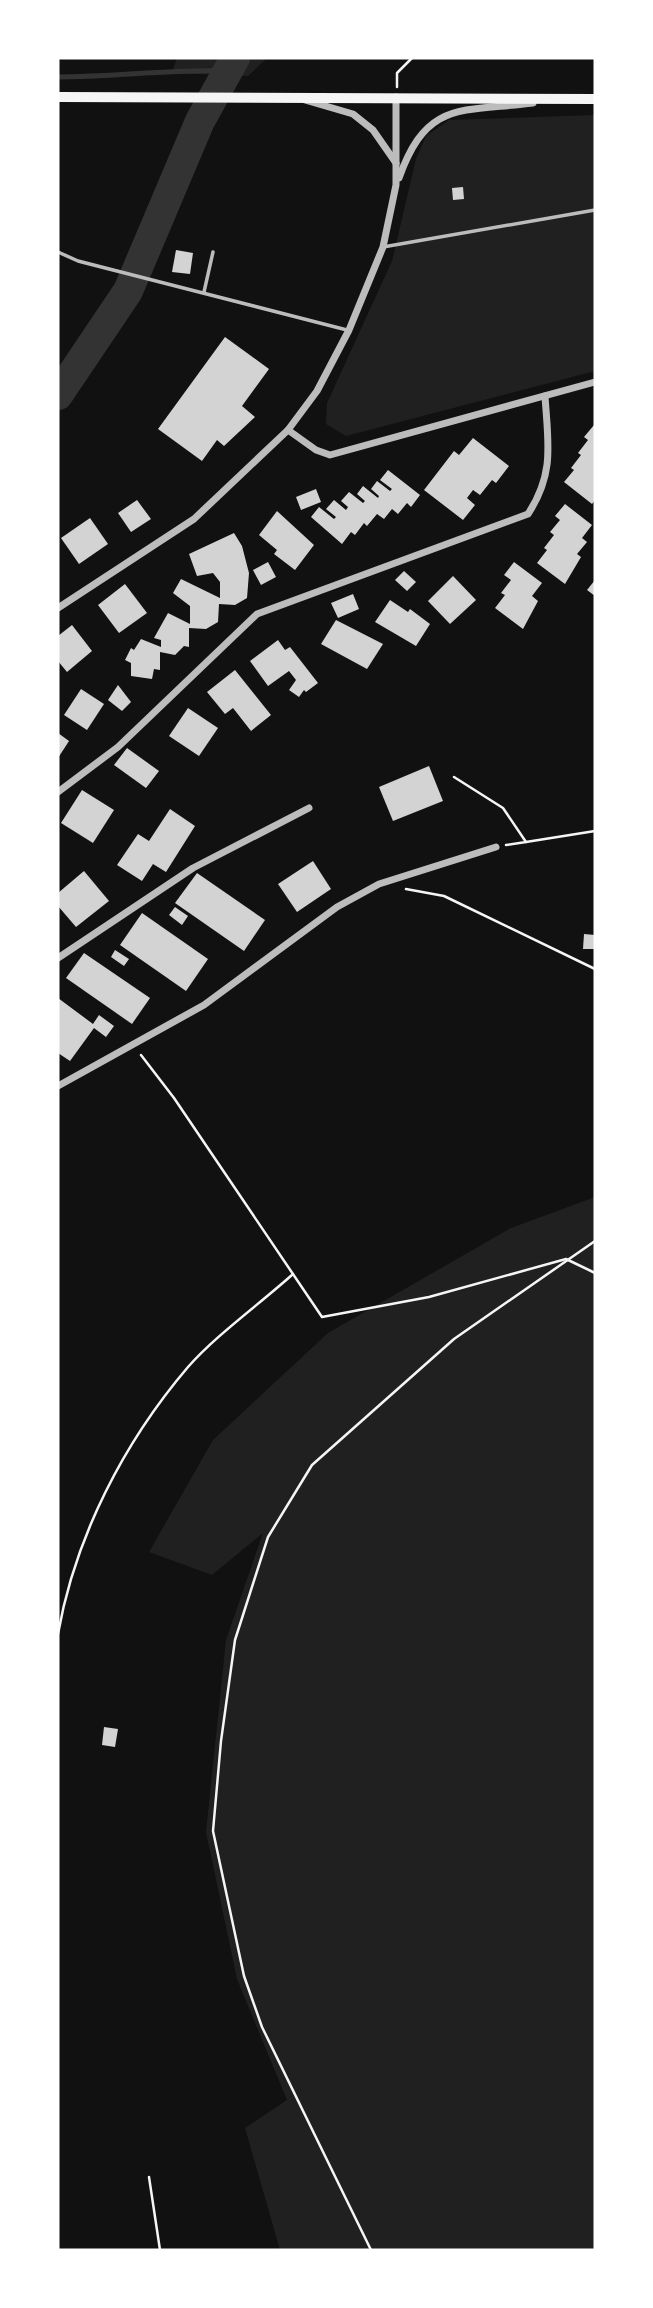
<svg xmlns="http://www.w3.org/2000/svg" width="653" height="2308" font-family="'Fira Sans',sans-serif">
<style>
.green{fill:#202020}
.lines{fill:none;stroke-linecap:round;stroke-linejoin:round}
.stream{stroke:#333;stroke-width:5}
.river{stroke:#333;stroke-width:30}
.building{fill:#d3d3d3}
.path{stroke:#f5f5f5;stroke-width:2.5}
.service{stroke:#bcbcbc;stroke-width:3.5}
.minor{stroke:#bcbcbc;stroke-width:7}
.primary{stroke:#f5f5f5;stroke-width:10}
</style>
<rect width="100%" height="100%" fill="#111"/>
<g class="green">
<polygon points="177,58 267,58 248,76 172,73"/>
<polygon points="595,115 595,371 346,436 326,424 327,403 392,261 416,159 426,136 449,120"/>
<polygon points="595,1197 595,2250 280,2250 245,2128 287,2100 237,1979 206,1832 226,1640 263,1533 212,1575 149,1552 213,1440 328,1333 511,1228"/>
</g>
<g class="lines">
<path class="stream" d="M58 77C115 77 171 69 228 71"/>
<polyline class="river" points="58,395 128,291 200,121 235,58"/>
</g>
<g class="building">
<polygon points="463,187 464,199 453,200 452,188"/>
<polygon points="176,250 193,253 190,274 172,272"/>
<polygon points="225,337 269,369 242,406 255,417 224,446 217,440 202,461 158,429"/>
<polygon points="594,425 595,500 592,504 564,482 574,470 571,468 581,455 578,453 588,440 584,437"/>
<polygon points="473,438 509,466 496,483 492,480 480,495 473,490 467,498 475,505 463,520 424,490 454,451 459,455"/>
<polygon points="388,470 420,495 411,507 407,503 398,514 392,509 384,519 377,514 367,526 364,523 355,535 351,532 342,544 311,517 319,507 334,519 336,517 326,509 334,500 346,510 348,507 341,501 349,492 363,503 365,501 357,494 363,486 378,498 379,496 371,489 377,481 390,491 392,489 380,480"/>
<polygon points="316,489 321,502 301,510 296,497"/>
<polygon points="137,500 151,519 131,532 118,513"/>
<polygon points="565,504 592,525 582,538 587,542 577,554 581,557 565,584 537,563 547,550 544,548 554,535 550,532 560,520 555,516"/>
<polygon points="277,511 314,545 295,570 274,554 277,550 259,535"/>
<polygon points="90,518 108,544 79,564 61,538"/>
<polygon points="234,533 242,546 249,573 247,598 235,605 219,604 218,622 206,629 189,628 189,647 184,646 175,655 160,652 160,670 154,669 152,679 131,676 131,663 125,660 131,648 134,650 141,639 161,647 161,640 154,638 168,613 190,624 190,606 173,593 181,579 220,598 220,582 213,573 197,576 189,554"/>
<polygon points="268,562 276,577 261,585 253,570"/>
<polygon points="514,562 542,583 532,596 538,601 523,629 495,608 505,595 501,593 511,580 504,575"/>
<polygon points="404,571 416,582 407,591 395,580"/>
<polygon points="453,576 476,600 450,624 428,601"/>
<polygon points="595,580 595,596 587,590"/>
<polygon points="125,584 147,613 119,633 98,605"/>
<polygon points="353,594 359,609 338,618 331,603"/>
<polygon points="390,600 408,612 410,609 430,624 416,646 375,622"/>
<polygon points="336,620 383,644 367,669 321,644"/>
<polygon points="72,625 92,651 67,672 58,661 58,636"/>
<polygon points="278,640 285,650 290,647 318,683 306,692 304,690 299,697 289,690 296,680 289,671 268,686 250,661"/>
<polygon points="235,670 271,715 251,731 233,708 225,714 207,692"/>
<polygon points="118,685 131,702 122,711 108,700"/>
<polygon points="81,689 104,704 87,730 64,715"/>
<polygon points="188,708 218,728 199,756 169,736"/>
<polygon points="58,733 69,741 58,758"/>
<polygon points="127,748 159,771 146,788 114,765"/>
<polygon points="429,766 443,801 393,821 379,787"/>
<polygon points="82,790 114,810 93,843 61,823"/>
<polygon points="170,809 195,826 166,872 153,864 142,881 117,865 138,834 149,841"/>
<polygon points="313,861 331,889 297,912 278,884"/>
<polygon points="84,871 109,901 76,927 58,906 58,893"/>
<polygon points="197,873 265,920 244,951 175,903"/>
<polygon points="175,907 188,916 182,925 169,915"/>
<polygon points="142,913 208,959 186,991 120,945"/>
<polygon points="584,934 595,935 595,949 583,949"/>
<polygon points="115,950 129,959 124,966 111,957"/>
<polygon points="84,953 150,998 132,1024 66,978"/>
<polygon points="58,998 93,1024 99,1015 114,1026 106,1037 94,1028 70,1061 58,1053"/>
<polygon points="104,1727 118,1729 115,1747 102,1745"/>
</g>
<g class="lines">
<g class="path">
<polyline points="397,87 397,73 412,58"/>
<polyline points="454,777 503,808 526,842 506,845"/>
<polyline points="526,842 595,831"/>
<polyline points="406,889 444,896 595,969"/>
<polyline points="141,1055 174,1098 322,1317 429,1297 566,1259 595,1273"/>
<path d="M58 1634C75 1537 124 1442 188 1367 216 1335 261 1303 293 1274"/>
<polyline points="149,2177 160,2250"/>
<polyline points="371,2250 262,2027 244,1976 213,1831 221,1741 235,1640 268,1537 312,1465 454,1339 595,1241"/>
</g>
<g class="service">
<polyline points="383,247 595,210"/>
<polyline points="58,252 78,261 347,330"/>
<polyline points="204,292 213,252"/>
</g>
<g class="minor">
<polyline points="305,100 353,114 373,130 396,163"/>
<path d="M399 178C427 100 460 112 533 103"/>
<polyline points="288,430 316,450 330,455 595,382"/>
<polyline points="58,608 194,519 288,430 317,391 349,330 383,247 396,185 396,97"/>
<path d="M58 792 118 747 257 614 528 514C555 473 548 443 545 396"/>
<polyline points="58,958 193,868 309,808"/>
<polyline points="58,1086 204,1005 337,907 379,884 496,847"/>
</g>
<polyline class="primary" points="58,97 595,99"/>
</g>
<rect width="653" height="2308" fill="none" stroke="#ffffff" stroke-width="119"/>
</svg>
